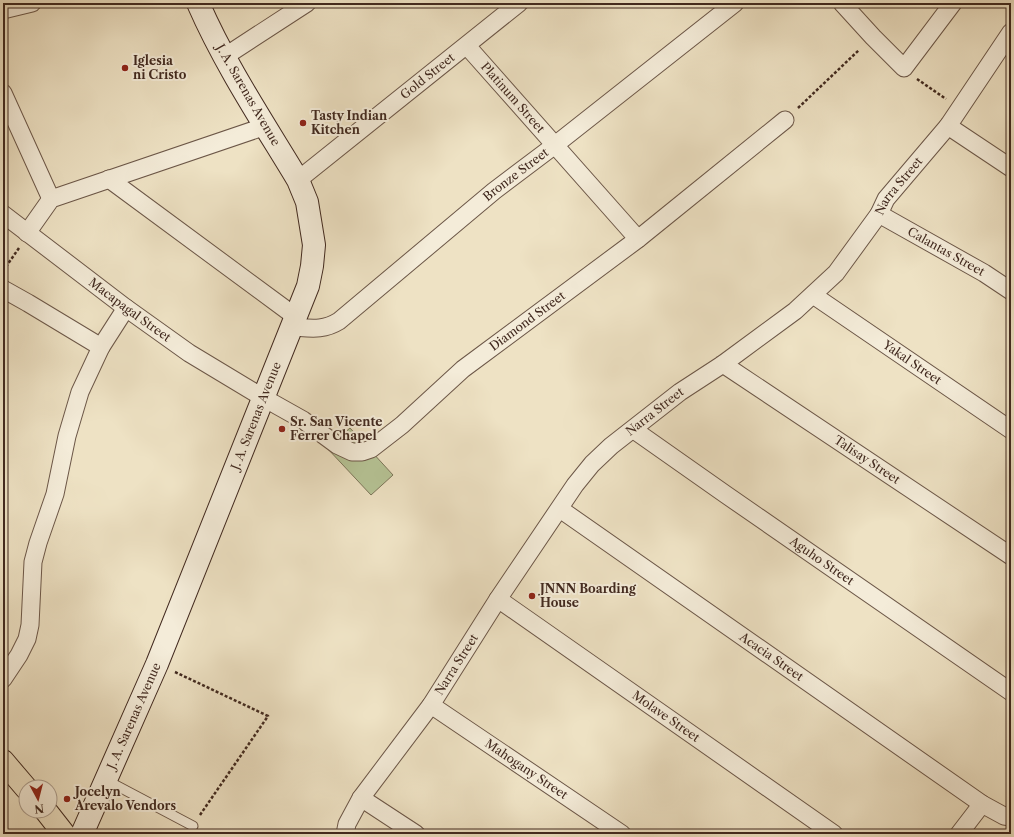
<svg xmlns="http://www.w3.org/2000/svg" width="1014" height="837" font-family="'Libre Caslon Text',serif">
<style>
.green{fill:#b6c496;stroke:#7c765a}
.lines{fill:none;stroke-linecap:round;stroke-linejoin:round}
.lane-casing{stroke:#6c5748;stroke-width:11}
.street-casing{stroke:#6c5748;stroke-width:19}
.secondary-casing{stroke:#41291f;stroke-width:24}
.primary-casing{stroke:#41291f;stroke-width:24}
.path{stroke:#41291f;stroke-width:2.5;stroke-dasharray:3 2;stroke-linecap:butt}
.lane{stroke:#f4ecd9;stroke-width:9}
.street{stroke:#f4ecd9;stroke-width:17}
.secondary{stroke:#f4ecd9;stroke-width:22}
.primary{stroke:#eee2c4;stroke-width:22}
.poi-dot{fill:#8f2418;stroke:#f4ecd9;stroke-width:1.5}
.labels{text-anchor:middle;stroke-width:4;stroke-linejoin:round;paint-order:stroke}
.poi-label{font-size:12px;font-weight:bold;fill:#41291f;stroke:#f4ecd9;text-anchor:start}
.street-label{font-size:12px;fill:#41291f;stroke:#f4ecd9}
</style>
<rect width="100%" height="100%" fill="#eee2c4"/>
<filter id="stains"><feTurbulence type="fractalNoise" baseFrequency=".005" numOctaves="4"/><feColorMatrix values="0 0 0 0 .2 0 0 0 0 .09 0 0 0 0 .02 0 0 0 .5 -.17"/></filter>
<radialGradient id="worn" r=".72"><stop offset=".6" stop-color="#630" stop-opacity="0"/><stop offset="1" stop-color="#630" stop-opacity=".3"/></radialGradient>
<polygon class="green" points="350,428 393,475 371,495 327,448"/>
<g class="lines">
<defs>
<polyline id="lane" points="106,780 193,826"/>
<g id="street">
<polyline points="842,3 873,37 904,68 953,3"/>
<polyline points="3,10 32,3"/>
<path id="s1" d="M467 46 638 239"/>
<polyline points="224,57 307,3"/>
<polyline points="3,93 51,199"/>
<polyline points="948,126 1011,168"/>
<polyline points="109,179 296,317"/>
<path id="s2" d="M298 180 519 3"/>
<path id="s3" d="M3 214 126 308 189 353 262 397 303 420 337 445 352 452H362L371 449 402 425 463 369 638 239 785 120"/>
<path id="s4" d="M879 214 984 273 1011 291"/>
<polyline points="27,233 51,199 266,126"/>
<polyline points="3,289 28,303 101,347"/>
<path id="s5" d="M813 295 1011 430"/>
<path id="s6" d="M292 327C310 328 323 331 339 321L494 191 555 145 735 3"/>
<path id="s7" d="M723 364 1011 556"/>
<path id="s8" d="M634 430 725 494 1011 692"/>
<path id="s9" d="M560 509 982 804 1004 816 1011 817"/>
<path id="s10" d="M498 599 834 834"/>
<polyline points="3,679 19,655 27,639 30,625 33,562 38,543 55,494 67,436 80,392 101,347 126,308"/>
<path id="s11" d="M431 705 622 834"/>
<polyline points="361,798 416,834"/>
<path id="s12" d="M345 834 347 824 361 798 431 705 498 599 575 485 592 464 611 446 680 392 723 364 795 311 836 273 879 214 886 199 948 126 1011 32"/>
<polyline points="959,834 982,804"/>
</g>
<g id="secondary">
<path id="s13" d="M82 834 157 664 308 286 312 266 314 245 307 202 298 180C263 122 225 65 198 3"/>
</g>
<g id="primary">
<polyline points="3,761 26,788"/>
<polyline points="46,811 64,834"/>
</g>
</defs>
<use href="#lane" class="lane-casing"/>
<use href="#street" class="street-casing"/>
<use href="#secondary" class="secondary-casing"/>
<use href="#primary" class="primary-casing"/>
<g class="path">
<polyline points="917,79 946,99"/>
<polyline points="798,108 859,50"/>
<polyline points="3,271 19,248"/>
<polyline points="175,672 268,716 200,815"/>
</g>
<use href="#lane" class="lane"/>
<use href="#street" class="street"/>
<use href="#secondary" class="secondary"/>
<use href="#primary" class="primary"/>
</g>
<g class="poi-dot">
<circle cx="125" cy="68" r="4"/>
<circle cx="303" cy="123" r="4"/>
<circle cx="282" cy="429" r="4"/>
<circle cx="532" cy="596" r="4"/>
<circle cx="67" cy="799" r="4"/>
</g>
<g class="labels">
<g class="poi-label">
<text x="133" y="65">Iglesia<tspan x="133" dy="14">ni Cristo</tspan></text>
<text x="311" y="120">Tasty Indian<tspan x="311" dy="14">Kitchen</tspan></text>
<text x="290" y="426">Sr. San Vicente<tspan x="290" dy="14">Ferrer Chapel</tspan></text>
<text x="540" y="593">JNNN Boarding<tspan x="540" dy="14">House</tspan></text>
<text x="75" y="796">Jocelyn<tspan x="75" dy="14">Arevalo Vendors</tspan></text>
</g>
<g class="street-label">
<text dy="4" stroke="none"><textPath href="#s2" startOffset="166">Gold Street</textPath></text>
<text transform="translate(248 95) rotate(60)" y="4">J. A. Sarenas Avenue</text>
<text dy="4" stroke="none"><textPath href="#s1" startOffset="69">Platinum Street</textPath></text>
<text dy="4" stroke="none"><textPath href="#s6" startOffset="278">Bronze Street</textPath></text>
<text dy="4" stroke="none"><textPath href="#s12" startOffset="864">Narra Street</textPath></text>
<text dy="4" stroke="none"><textPath href="#s4" startOffset="77">Calantas Street</textPath></text>
<text dy="4" stroke="none"><textPath href="#s3" startOffset="159">Macapagal Street</textPath></text>
<text dy="4" stroke="none"><textPath href="#s3" startOffset="645">Diamond Street</textPath></text>
<text dy="4" stroke="none"><textPath href="#s5" startOffset="120">Yakal Street</textPath></text>
<text dy="4" stroke="none"><textPath href="#s12" startOffset="528">Narra Street</textPath></text>
<text dy="4" stroke="none"><textPath href="#s13" startOffset="453">J. A. Sarenas Avenue</textPath></text>
<text dy="4" stroke="none"><textPath href="#s7" startOffset="173">Talisay Street</textPath></text>
<text dy="4" stroke="none"><textPath href="#s8" startOffset="229">Aguho Street</textPath></text>
<text dy="4" stroke="none"><textPath href="#s9" startOffset="258">Acacia Street</textPath></text>
<text dy="4" stroke="none"><textPath href="#s12" startOffset="204">Narra Street</textPath></text>
<text dy="4" stroke="none"><textPath href="#s13" startOffset="129">J. A. Sarenas Avenue</textPath></text>
<text dy="4" stroke="none"><textPath href="#s10" startOffset="205">Molave Street</textPath></text>
<text dy="4" stroke="none"><textPath href="#s11" startOffset="115">Mahogany Street</textPath></text>
</g>
</g>
<rect width="1014" height="837" fill="none" stroke="#eee2c4" stroke-width="16"/>
<rect x="4" y="4" width="1006" height="829" fill="none" stroke="#41291f" stroke-width="2"/>
<rect x="8" y="8" width="998" height="821" fill="none" stroke="#41291f"/>
<g transform="translate(38 799) rotate(173)"><circle r="19" fill="#f4ecd9" stroke="#ac9e8f"/>
<path d="M0-3L7 15L0 10L-7 15Z" fill="#8f2418"/>
<text y="-6" font-size="11" font-weight="bold" text-anchor="middle" fill="#41291f">N</text>
</g>
<rect width="100%" height="100%" filter="url(#stains)"/>
<rect width="100%" height="100%" fill="url(#worn)"/>
</svg>
